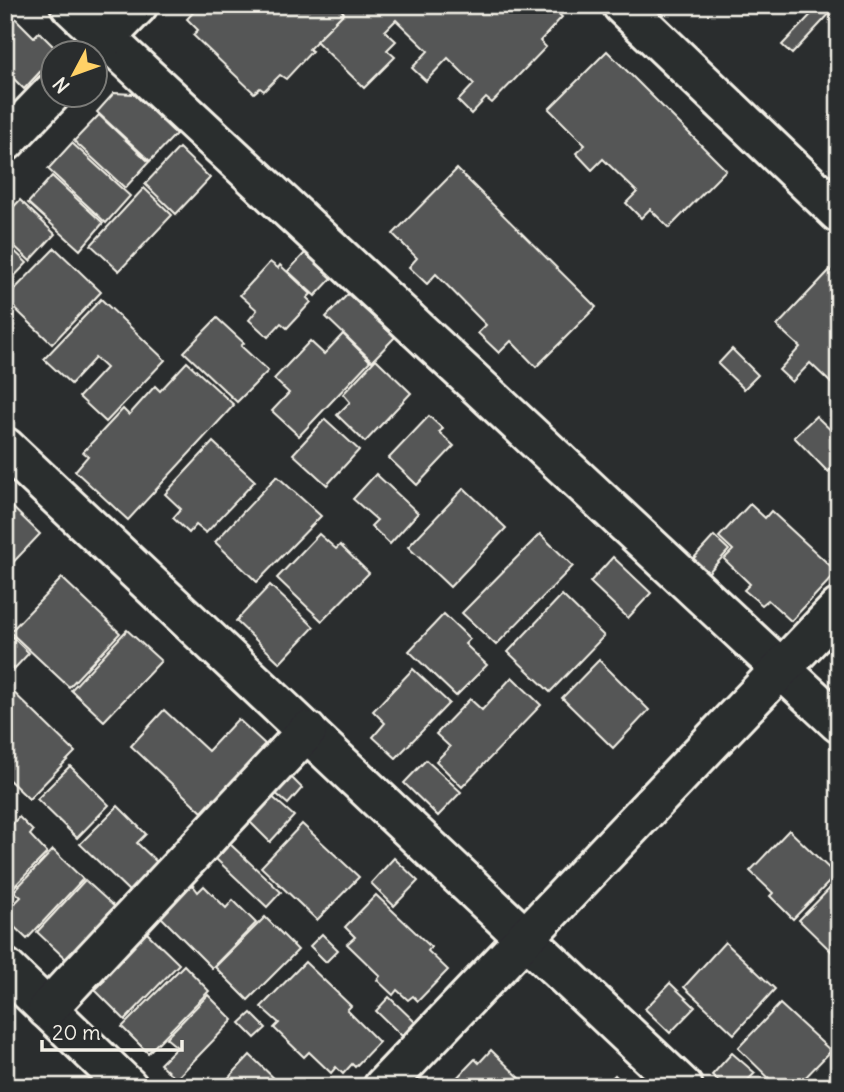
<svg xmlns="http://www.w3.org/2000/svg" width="844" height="1092" font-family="Delius,sans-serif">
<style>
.building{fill:#555756;stroke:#f4f1e8;stroke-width:2}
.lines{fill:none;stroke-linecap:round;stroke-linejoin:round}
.minor-casing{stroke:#f4f1e8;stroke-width:44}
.tertiary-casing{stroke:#f4f1e8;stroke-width:44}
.minor{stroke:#2a2d2e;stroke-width:38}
.tertiary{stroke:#2a2d2e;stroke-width:38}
</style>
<rect width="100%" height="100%" fill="#2a2d2e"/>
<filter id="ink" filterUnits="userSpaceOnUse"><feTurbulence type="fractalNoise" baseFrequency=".0143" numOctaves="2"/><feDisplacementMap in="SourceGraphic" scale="14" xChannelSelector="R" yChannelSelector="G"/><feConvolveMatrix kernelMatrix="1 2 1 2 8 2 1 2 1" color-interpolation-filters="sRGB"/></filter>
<g filter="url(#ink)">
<g class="building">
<polygon points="200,5 337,5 344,13 309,49 312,51 286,79 280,75 264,91 260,88 254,93 193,35 198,30 187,19"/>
<polygon points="341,5 549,5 562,17 540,41 546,47 492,103 486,98 471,114 458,101 474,84 448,58 426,81 412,68 428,51 396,20 385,31 396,41 387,50 395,57 364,88 316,41 344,13 342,10 344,8"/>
<polygon points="820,5 828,5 833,10 792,54 782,45"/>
<polygon points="14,17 34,37 39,32 59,52 52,52 52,59 24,89 5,70 5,27"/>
<polygon points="607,51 726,170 669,228 650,209 641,218 626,203 637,192 603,159 592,170 576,153 585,145 549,109"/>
<polygon points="114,93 134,94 176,134 150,161 97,112"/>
<polygon points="99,115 149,162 125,188 74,141"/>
<polygon points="72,143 130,196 106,223 48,169"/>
<polygon points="179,148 210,178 176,214 145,184"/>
<polygon points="457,169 596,307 536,367 511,341 499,353 478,333 486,325 436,274 427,284 409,267 417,258 393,234"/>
<polygon points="52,176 103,223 80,250 28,203"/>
<polygon points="144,188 172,215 119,271 91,245"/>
<polygon points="20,200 55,234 30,261 5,237 5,216"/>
<polygon points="5,242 27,263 5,286"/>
<polygon points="55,248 101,292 52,344 5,299"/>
<polygon points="305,253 332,278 315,296 288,271"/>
<polygon points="270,262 278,268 280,265 311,294 307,298 311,302 287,328 281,323 268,337 249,320 257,310 240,295"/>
<polygon points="830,270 839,278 839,377 832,384 810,363 792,382 779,370 800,347 777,326"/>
<polygon points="348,294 395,337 372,361 326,317"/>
<polygon points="101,299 165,360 106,422 79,397 106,368 95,358 71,384 44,359"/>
<polygon points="217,318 244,343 241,346 268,371 237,402 184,352"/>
<polygon points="343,334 370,361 299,436 272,411 289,393 274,379 310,341 324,354"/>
<polygon points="732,349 758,375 744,389 718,364"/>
<polygon points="376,359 411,393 365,442 337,415 350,402 343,394"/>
<polygon points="187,362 234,405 128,520 75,471 88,456 83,452 123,409 129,415 155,386 160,391"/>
<polygon points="429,416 443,429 439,432 454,446 417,485 389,458"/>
<polygon points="816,416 839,438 839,461 828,472 794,437"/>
<polygon points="325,419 359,450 327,485 293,454"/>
<polygon points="213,442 255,481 206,533 196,525 189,533 173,518 181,509 165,494"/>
<polygon points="376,474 418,513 390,544 371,526 377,520 353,499"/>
<polygon points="277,476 321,516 257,582 215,542"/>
<polygon points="464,488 506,528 450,587 408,547"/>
<polygon points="5,500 40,534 5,571"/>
<polygon points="750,504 765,518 771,511 837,572 791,621 768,600 762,605 744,590 750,584 724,559 733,550 719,537"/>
<polygon points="319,534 336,549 340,545 369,573 322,621 277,578"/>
<polygon points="540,534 573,566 496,645 462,613"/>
<polygon points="714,536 729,550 707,574 692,560"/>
<polygon points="613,557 651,593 628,618 590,582"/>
<polygon points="62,578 120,633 69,687 10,632"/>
<polygon points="270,585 314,627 280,663 236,621"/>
<polygon points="562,595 604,636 550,692 508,652"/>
<polygon points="444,614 470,639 465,644 487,665 456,696 409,651"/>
<polygon points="5,630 29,653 14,669 5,661"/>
<polygon points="127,630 161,661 104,721 71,690"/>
<polygon points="599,660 649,710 613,748 562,698"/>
<polygon points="413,669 449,703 396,758 373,737 385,723 373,711"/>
<polygon points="512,677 541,705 462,787 436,761 450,747 436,734 470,699 482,710"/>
<polygon points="5,684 75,752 29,799 5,776"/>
<polygon points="164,710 208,751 238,719 265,744 260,749 265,753 219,804 214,799 202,812 131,746"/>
<polygon points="426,760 461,792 438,816 404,783"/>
<polygon points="70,766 109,805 77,838 37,799"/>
<polygon points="290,776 302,788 288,804 274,792"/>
<polygon points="269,794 294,816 270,842 247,819"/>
<polygon points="118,806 146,834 137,843 158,863 130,892 80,844"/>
<polygon points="19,817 33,831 30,835 47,853 5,896 5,831"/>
<polygon points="302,824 359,877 317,920 261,867"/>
<polygon points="789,830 836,875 793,919 770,896 773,893 750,871"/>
<polygon points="230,844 281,892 267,907 216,859"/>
<polygon points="53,850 83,879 27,939 5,918 5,913 21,897 14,891"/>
<polygon points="394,858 418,881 394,906 371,883"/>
<polygon points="839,879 839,959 799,920"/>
<polygon points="85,880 117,909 68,961 37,932"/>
<polygon points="192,884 198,892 204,886 226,908 233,900 256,923 212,968 160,916"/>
<polygon points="376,895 431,947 428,951 448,970 418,1001 413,996 408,1000 397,990 393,995 377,980 380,976 347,944 355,937 345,927"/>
<polygon points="265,917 298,950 248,1000 215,967"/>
<polygon points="144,930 179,964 125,1020 95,990 105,980 100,976"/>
<polygon points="322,934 338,950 326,962 310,946"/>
<polygon points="725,942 775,989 734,1034 684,987"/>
<polygon points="305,962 351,1006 347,1010 379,1042 355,1067 352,1064 343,1074 336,1067 331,1073 309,1052 304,1057 274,1028 279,1023 261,1007"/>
<polygon points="184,965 209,991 148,1053 122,1027"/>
<polygon points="670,983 695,1007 670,1033 645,1009"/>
<polygon points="208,995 233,1020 176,1079 160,1064 177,1047 166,1038"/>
<polygon points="389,997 415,1022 402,1036 376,1011"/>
<polygon points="780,1004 831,1051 796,1087 778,1087 738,1048"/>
<polygon points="251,1013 266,1028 255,1038 240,1023"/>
<polygon points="491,1050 529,1087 448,1087 475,1059 479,1063"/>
<polygon points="732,1053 755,1073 741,1087 725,1087 712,1075"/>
<polygon points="250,1055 283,1087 220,1087"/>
<polygon points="5,1070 23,1087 5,1087"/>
<polygon points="615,1075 627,1087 603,1087"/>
</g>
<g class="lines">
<defs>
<g id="minor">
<polyline points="70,5 839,723"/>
<polyline points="92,52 138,5"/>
<polyline points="5,142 52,93"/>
<polyline points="5,447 683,1087"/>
<polyline points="5,968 128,1087"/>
<polyline points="47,1009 307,731"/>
<polyline points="383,1087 839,608"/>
</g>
<polyline id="tertiary" points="622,5 839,213"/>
</defs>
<use href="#minor" class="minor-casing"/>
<use href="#tertiary" class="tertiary-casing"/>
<use href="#minor" class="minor"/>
<use href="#tertiary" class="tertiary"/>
</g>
</g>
<rect width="844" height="1092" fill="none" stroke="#2a2d2e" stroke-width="28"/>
<rect x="14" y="14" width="816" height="1064" fill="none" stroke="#f4f1e8" stroke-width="2.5" filter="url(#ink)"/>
<g transform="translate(74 74) rotate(229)"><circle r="33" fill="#2a2d2e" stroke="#7b7b78" stroke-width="2"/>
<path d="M0-5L12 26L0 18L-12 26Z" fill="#ffd166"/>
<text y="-10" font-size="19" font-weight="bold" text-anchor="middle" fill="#f4f1e8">N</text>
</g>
<path d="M42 1040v10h140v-10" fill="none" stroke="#f4f1e8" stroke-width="3.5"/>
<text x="52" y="1040" font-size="21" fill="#f4f1e8" stroke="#2a2d2e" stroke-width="5" paint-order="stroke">20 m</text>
</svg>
